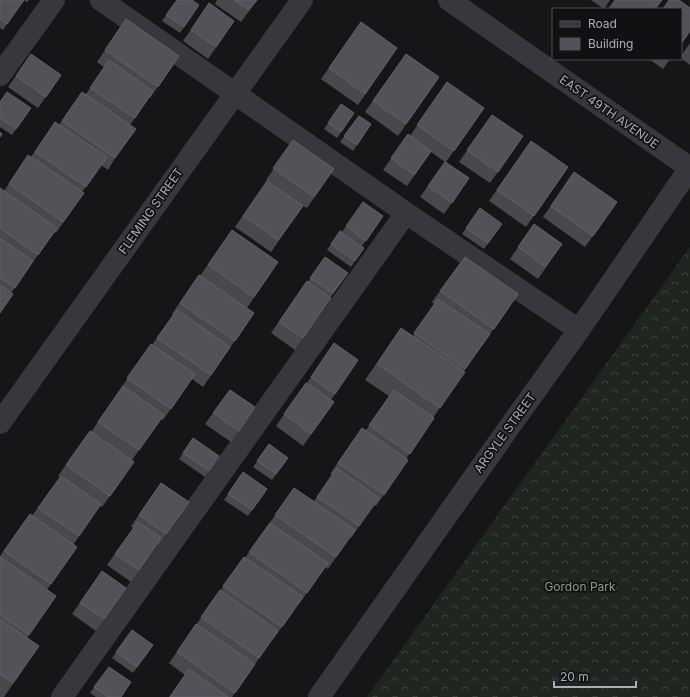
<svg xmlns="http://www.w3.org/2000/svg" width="690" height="697" font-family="Inter,sans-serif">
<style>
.forest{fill:url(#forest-crowns)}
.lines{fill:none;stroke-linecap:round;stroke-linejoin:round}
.minor{stroke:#37383d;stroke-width:22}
.wall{fill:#47494d}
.building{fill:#525359;stroke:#5f6168}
.labels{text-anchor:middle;stroke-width:3.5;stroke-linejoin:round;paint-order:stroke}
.street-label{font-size:12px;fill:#a8adb8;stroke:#111113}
.park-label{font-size:12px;fill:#7fa381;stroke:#111113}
</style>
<defs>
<pattern id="forest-crowns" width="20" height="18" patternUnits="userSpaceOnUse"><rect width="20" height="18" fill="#1e261f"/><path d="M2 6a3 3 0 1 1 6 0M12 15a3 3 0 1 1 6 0" fill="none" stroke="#3c433d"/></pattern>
</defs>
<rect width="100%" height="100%" fill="#161618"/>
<polygon class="forest" points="690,247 690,697 367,697"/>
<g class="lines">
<g class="minor">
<polyline points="101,0 406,213 579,330"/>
<polyline points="449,0 690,168"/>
<polyline points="0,75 54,0"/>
<polyline points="0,423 302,0"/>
<polyline points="62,697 406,213"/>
<polyline points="319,697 515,419 579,330 690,168"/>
</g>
</g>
<g class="wall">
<polygon points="0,0 29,0 27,2 24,0 3,30 0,28"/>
<polygon points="177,0 199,5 180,33 162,21"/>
<polygon points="217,0 257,0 241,22 215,4"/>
<polygon points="591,0 610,0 604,9"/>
<polygon points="209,3 234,21 208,59 183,41"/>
<polygon points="126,19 179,56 150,98 149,98 130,125 115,158 108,170 101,165 82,192 84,193 56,233 54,232 11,293 0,313 0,188 4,191 28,155 31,157 55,122 59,125 82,92 86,94 104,67 97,62"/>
<polygon points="361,22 397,48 358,105 321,79"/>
<polygon points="690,43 690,65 681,58 681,56"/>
<polygon points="31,54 61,75 38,108 8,87"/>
<polygon points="406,54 439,77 398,136 365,112"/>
<polygon points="649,59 670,59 663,69"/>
<polygon points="447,82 484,108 446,162 469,178 444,214 420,197 445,162 431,152 407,186 383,170 408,134 410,136"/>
<polygon points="0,102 31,108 12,135 0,127"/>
<polygon points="341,104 354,113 337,138 324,129"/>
<polygon points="492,115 523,136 490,183 459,162"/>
<polygon points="359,116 371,124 353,151 340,142"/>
<polygon points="293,140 334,169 307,208 303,206 271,252 235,227 267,181 295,200 266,180"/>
<polygon points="531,141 568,167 526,227 489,201"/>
<polygon points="574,172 617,202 585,247 543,217"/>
<polygon points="363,202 383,216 362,246 342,232"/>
<polygon points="480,208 502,224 484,249 462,234"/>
<polygon points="534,224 562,244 538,279 510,259"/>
<polygon points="232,230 278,262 247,308 254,313 203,387 192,379 163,420 161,419 132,460 134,462 102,507 100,506 73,545 77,547 47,590 56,596 27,638 39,646 4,697 0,697 0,556 30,514 32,516 60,477 58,476 82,442 91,432 151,344 152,345 173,315 172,314 199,275 200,276"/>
<polygon points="340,231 364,248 351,267 327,250"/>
<polygon points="325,257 348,273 330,298 331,298 295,350 271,333 307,281 308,282"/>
<polygon points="465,257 518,294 464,371 433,418 434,418 406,459 408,460 376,506 374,505 351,538 350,537 328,569 325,567 299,604 298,604 274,638 274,637 232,697 169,697 185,675 169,663 244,557 245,558 294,488 314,501 332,475 330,474 362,428 366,430 389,396 365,380 401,328 413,336 434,304 432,302"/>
<polygon points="334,343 358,360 331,400 334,402 303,446 276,426 306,383 307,383"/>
<polygon points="230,390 255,407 231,442 205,424"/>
<polygon points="193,438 219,456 205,477 179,459"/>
<polygon points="269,444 288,458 272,480 253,467"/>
<polygon points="243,472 267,489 248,516 224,500"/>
<polygon points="161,483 189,502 158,545 157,544 131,582 107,565 133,528 131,526"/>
<polygon points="102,571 126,588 96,631 72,614"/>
<polygon points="132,630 153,645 133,673 112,658"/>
<polygon points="109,667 121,697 96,697 90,693"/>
</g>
<g class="building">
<polygon points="0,0 24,0 7,24 0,19"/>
<polygon points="177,0 192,0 199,5 184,27 166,15"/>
<polygon points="234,0 257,0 249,10"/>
<polygon points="615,0 662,0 655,9 609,9"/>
<polygon points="669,0 679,0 690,8 690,31 681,44 681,9 663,9"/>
<polygon points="209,3 234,21 216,47 191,30"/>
<polygon points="126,19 179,56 158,87 105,50"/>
<polygon points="361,22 397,48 365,94 329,68"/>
<polygon points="31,54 61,75 46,97 16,76"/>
<polygon points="406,54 439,77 406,124 373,101"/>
<polygon points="109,60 153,91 135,118 90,88"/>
<polygon points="447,82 484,108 454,151 417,125"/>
<polygon points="7,92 31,108 16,129 0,118 0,102"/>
<polygon points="82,92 136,129 115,158 62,121"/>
<polygon points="341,104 354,113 341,132 328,123"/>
<polygon points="492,115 523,136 498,172 467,150"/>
<polygon points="359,116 371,124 357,145 344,136"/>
<polygon points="55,122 107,157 86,187 35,152"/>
<polygon points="0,132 2,134 0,137"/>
<polygon points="408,134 431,151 414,175 391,158"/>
<polygon points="293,140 334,169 314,197 273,168"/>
<polygon points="531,141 568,167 534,216 497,190"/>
<polygon points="28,155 84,193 63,222 9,184"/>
<polygon points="445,162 469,178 452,203 428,186"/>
<polygon points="574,172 617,202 593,236 551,206"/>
<polygon points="267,181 303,206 278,240 243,216"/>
<polygon points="0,188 57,228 38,255 0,228"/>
<polygon points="363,202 383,216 366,241 346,226"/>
<polygon points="480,208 502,224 488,243 466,228"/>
<polygon points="534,224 562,244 545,267 518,247"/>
<polygon points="232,230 278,262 254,297 208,265"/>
<polygon points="340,231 364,248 355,261 331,244"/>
<polygon points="0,238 33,261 15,288 0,278"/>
<polygon points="325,257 348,273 333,293 310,278"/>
<polygon points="465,257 518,294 494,329 440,291"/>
<polygon points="199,275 254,313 235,341 180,303"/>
<polygon points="307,281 331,298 303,338 279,322"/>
<polygon points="0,285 13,294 0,313"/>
<polygon points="438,299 490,334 465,369 414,333"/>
<polygon points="177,310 230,347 211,375 157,338"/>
<polygon points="401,328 465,372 440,408 377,364"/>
<polygon points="334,343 358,360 335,394 311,377"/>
<polygon points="151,344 195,374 171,409 127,378"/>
<polygon points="306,383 334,402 311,434 284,414"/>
<polygon points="123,386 164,415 139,450 98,422"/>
<polygon points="230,390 255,407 239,431 213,413"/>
<polygon points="394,390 434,418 410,454 369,425"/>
<polygon points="362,428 408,460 384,495 338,463"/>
<polygon points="90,431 134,462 110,496 66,465"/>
<polygon points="193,438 219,456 209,471 183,453"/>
<polygon points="269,444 288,458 276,474 257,461"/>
<polygon points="337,468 379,498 359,526 317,497"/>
<polygon points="243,472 267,489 252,510 228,494"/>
<polygon points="61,476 101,504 79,536 38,508"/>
<polygon points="161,483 189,502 166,534 139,515"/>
<polygon points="294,488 355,530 336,557 275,515"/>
<polygon points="30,514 77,547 51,584 4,551"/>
<polygon points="138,522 161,538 139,570 115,554"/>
<polygon points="270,523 328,563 307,593 249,552"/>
<polygon points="0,557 56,596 29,635 0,615"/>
<polygon points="244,557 303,597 282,627 223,586"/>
<polygon points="102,571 126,588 104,619 80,603"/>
<polygon points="220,590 278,631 259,658 201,617"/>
<polygon points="0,619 39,646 13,683 0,674"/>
<polygon points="196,624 255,664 235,693 177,652"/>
<polygon points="132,630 153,645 137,667 116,652"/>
<polygon points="109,667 131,682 121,697 108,697 94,687"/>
<polygon points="189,669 228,697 170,697"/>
</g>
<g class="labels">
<g class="street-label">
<text transform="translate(609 112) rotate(35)" y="4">EAST 49TH AVENUE</text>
<text transform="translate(151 211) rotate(-55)" y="4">FLEMING STREET</text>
<text transform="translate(505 433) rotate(-54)" y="4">ARGYLE STREET</text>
</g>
<g class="park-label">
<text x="580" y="591">Gordon Park</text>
</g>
</g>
<rect x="552" y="8" width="130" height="52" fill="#111113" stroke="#4d4f55"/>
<rect x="560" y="21" width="20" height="6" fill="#37383d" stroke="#4d4f55"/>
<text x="588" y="28" font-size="12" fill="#a8adb8">Road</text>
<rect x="560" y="38" width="20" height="12" fill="#525359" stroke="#4d4f55"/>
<text x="588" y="48" font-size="12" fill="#a8adb8">Building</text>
<path d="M554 681v6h82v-6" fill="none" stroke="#a8adb8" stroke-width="2"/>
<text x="560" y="681" font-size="12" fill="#a8adb8" stroke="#111113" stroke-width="3" paint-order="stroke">20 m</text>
</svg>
